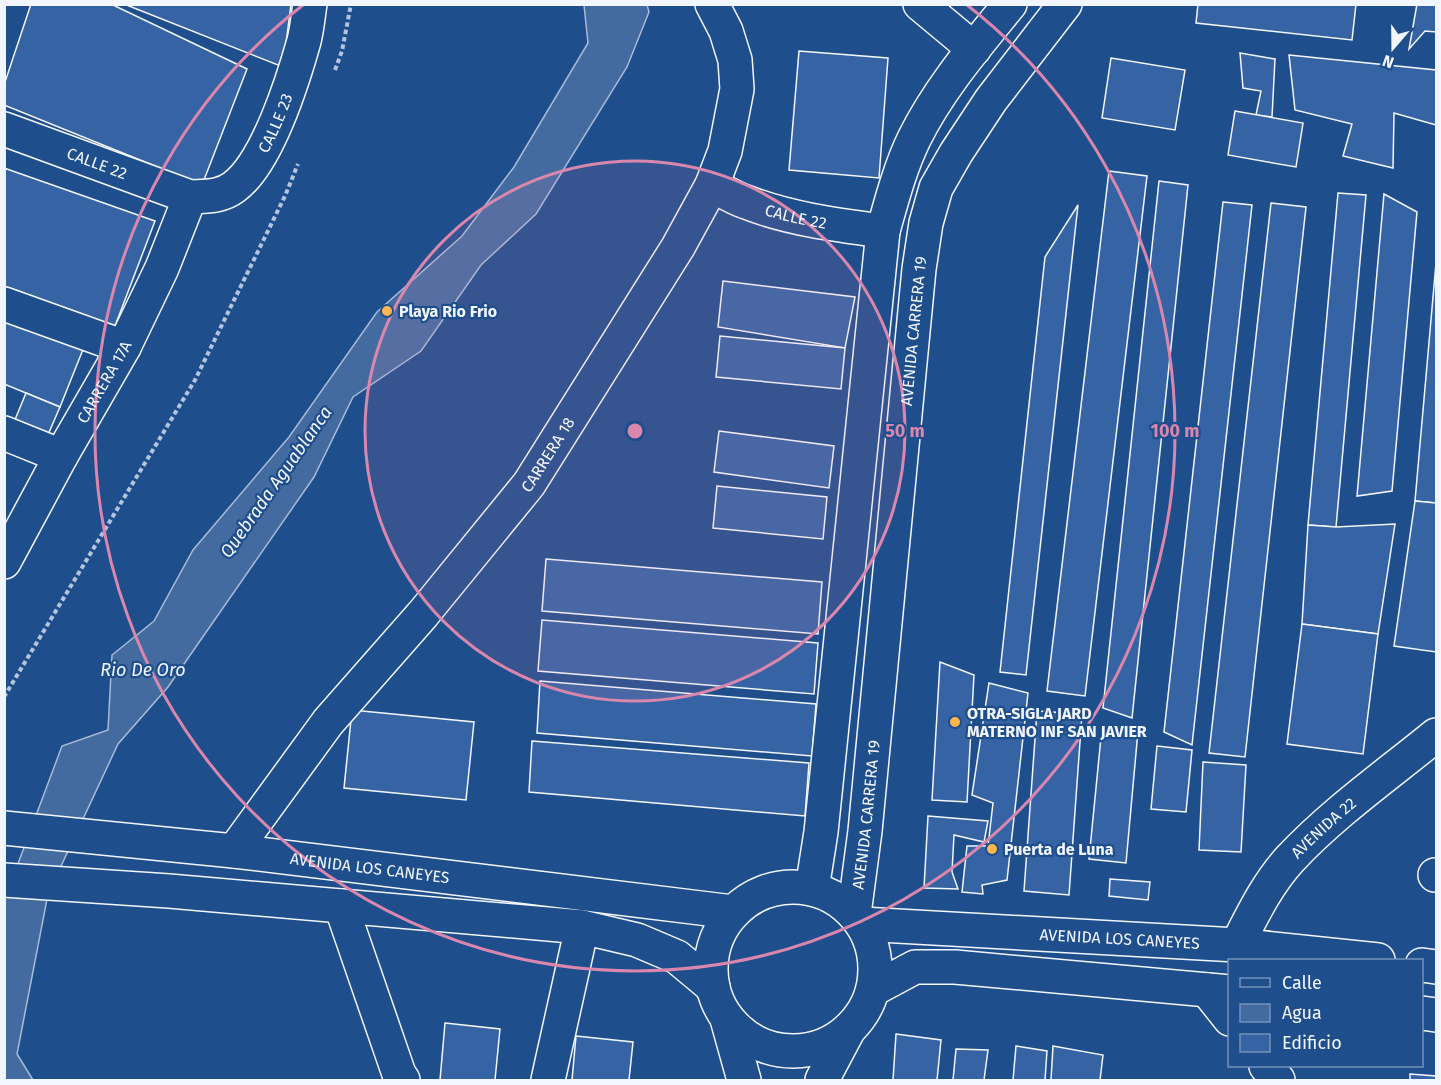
<svg xmlns="http://www.w3.org/2000/svg" width="1441" height="1085" font-family="'Fira Sans',sans-serif">
<style>
.water{fill:#446ba0;stroke:#a8bbd7;stroke-width:1.5}
.building{fill:#3563a3;stroke:#f2f6ff;stroke-width:1.5}
.lines{fill:none;stroke-linecap:round;stroke-linejoin:round}
.minor-casing{stroke:#f2f6ff;stroke-width:36}
.major-casing{stroke:#f2f6ff;stroke-width:36}
.path{stroke:#b3c4dc;stroke-width:4;stroke-dasharray:4.5 3;stroke-linecap:butt}
.minor{stroke:#1f4e8c;stroke-width:33}
.major{stroke:#1f4e8c;stroke-width:33}
.ring{fill:none;stroke:#da87ad;stroke-width:3}
.poi-dot{fill:#ffb74d;stroke:#1f4e8c;stroke-width:2}
.labels{text-anchor:middle;stroke-width:4.5;stroke-linejoin:round;paint-order:stroke}
.street-label{font-size:16px;fill:#f2f6ff;stroke:#1f4e8c}
.poi-label{font-size:16px;font-weight:bold;fill:#f2f6ff;stroke:#1f4e8c;text-anchor:start}
.water-label{font-size:18px;font-style:italic;fill:#f2f6ff;stroke:#1f4e8c}
.centre{fill:#da87ad;stroke:#1f4e8c;stroke-width:3}
.ring-label{font-size:18px;text-anchor:middle;font-weight:bold;fill:#da87ad;stroke:#1f4e8c;stroke-width:4.5;stroke-linejoin:round;paint-order:stroke}
</style>
<rect width="100%" height="100%" fill="#1f4e8c"/>
<polygon class="water" points="584,5 647,5 649,12 627,67 536,214 481,265 421,351 353,397 314,477 168,687 118,744 48,894 17,1054 33,1080 5,1080 4,901 62,746 108,730 112,655 154,621 193,550 289,437 377,312 462,236 514,167 588,43"/>
<g class="building">
<polygon points="31,4 111,4 247,69 202,185 4,105 4,85"/>
<polygon points="124,4 291,4 283,67"/>
<polygon points="1198,4 1356,4 1352,40 1196,23"/>
<polygon points="1417,4 1436,4 1436,32 1425,31 1409,49"/>
<polygon points="799,51 888,58 879,178 789,170"/>
<polygon points="1240,53 1275,59 1272,117 1256,115 1261,91 1243,88"/>
<polygon points="1289,55 1436,70 1436,125 1394,113 1393,168 1343,156 1352,124 1295,110"/>
<polygon points="1111,58 1185,70 1175,130 1102,118"/>
<polygon points="1235,111 1303,123 1296,167 1228,155"/>
<polygon points="4,168 155,221 115,326 4,286"/>
<polygon points="1109,171 1147,176 1085,696 1047,691"/>
<polygon points="1159,181 1188,185 1132,718 1103,708"/>
<polygon points="1338,193 1366,195 1336,527 1308,525"/>
<polygon points="1384,194 1417,212 1392,491 1357,496"/>
<polygon points="1223,202 1252,205 1192,745 1164,732"/>
<polygon points="1271,203 1306,207 1245,757 1209,753"/>
<polygon points="1078,205 1026,675 1000,672 1045,257"/>
<polygon points="1436,263 1436,503 1415,501"/>
<polygon points="723,281 855,297 845,348 718,327"/>
<polygon points="4,313 86,342 60,407 4,384"/>
<polygon points="720,336 845,348 841,389 716,377"/>
<polygon points="26,393 60,407 47,437 14,422"/>
<polygon points="719,431 834,446 829,488 714,472"/>
<polygon points="717,486 827,497 823,539 713,528"/>
<polygon points="1415,501 1436,503 1436,652 1394,646"/>
<polygon points="1395,524 1378,634 1302,624 1308,525 1336,527"/>
<polygon points="546,559 822,582 818,634 542,611"/>
<polygon points="542,620 818,643 814,694 538,671"/>
<polygon points="1302,624 1378,634 1363,754 1287,744"/>
<polygon points="940,662 974,675 967,802 932,800"/>
<polygon points="540,681 816,704 812,756 537,733"/>
<polygon points="989,683 1028,693 1007,880 982,885 983,894 962,892 967,846 988,846 993,803 972,795"/>
<polygon points="352,710 474,722 466,800 344,788"/>
<polygon points="1037,711 1082,714 1069,895 1024,891"/>
<polygon points="1102,727 1138,731 1126,863 1089,859"/>
<polygon points="532,741 809,763 805,816 529,792"/>
<polygon points="1157,746 1192,750 1186,812 1151,809"/>
<polygon points="1203,762 1246,765 1241,852 1199,850"/>
<polygon points="928,816 988,821 984,842 954,835 952,872 958,889 924,888"/>
<polygon points="1110,879 1150,882 1148,900 1109,896"/>
<polygon points="445,1023 500,1029 495,1080 440,1080"/>
<polygon points="896,1034 941,1040 937,1080 893,1080"/>
<polygon points="576,1036 633,1042 629,1080 572,1080"/>
<polygon points="1016,1046 1047,1051 1045,1080 1013,1080"/>
<polygon points="1053,1046 1103,1055 1100,1080 1051,1080"/>
<polygon points="956,1049 988,1050 984,1080 953,1080"/>
<polygon points="1410,1074 1436,1076 1436,1080 1410,1080"/>
</g>
<g class="lines">
<defs>
<g id="minor">
<polyline points="920,4 974,49"/>
<path id="s1" d="M4 129 190 197C206 196 221 197 234 187 267 163 293 80 304 41 307 29 308 17 310 4"/>
<path id="s2" d="M712 185C723 191 734 198 746 202 789 219 837 225 883 231"/>
<polyline points="4,304 124,347"/>
<polyline points="4,433 61,456"/>
<path id="s3" d="M4 562 61 456 124 347 162 268 190 197"/>
<path id="s4" d="M234 851 328 722 423 614 529 484 678 247 712 185 725 151 737 89 735 60 726 31 712 4"/>
<polyline points="1435,875 1436,875"/>
<path d="M812 889 821 832 883 231C892 199 900 168 914 139 938 90 975 47 1010 4"/>
<polyline points="341,906 399,1074 403,1080"/>
<path id="s5" d="M854 914 865 831 919 269 926 223 936 188 956 153 991 100 1065 4"/>
<path id="s6" d="M1237 945C1252 916 1267 884 1290 859 1333 813 1387 775 1436 735"/>
<polyline points="1207,990 1230,1019"/>
<polyline points="727,1019 744,1080"/>
<polyline points="1266,1066 1278,1080"/>
<polyline points="548,1080 582,927"/>
<polyline points="822,1080 849,1029"/>
</g>
<g id="major">
<path id="s7" d="M4 828 234 851 733 912"/>
<polyline points="4,880 169,891 582,927 637,940 677,957 713,987"/>
<circle cx="793" cy="969" r="82"/>
<path id="s8" d="M862 924 1237 945 1378 960"/>
<polyline points="1422,965 1436,967"/>
<polyline points="874,989 915,967 955,967 1230,992"/>
<polyline points="1422,1013 1436,1015"/>
</g>
</defs>
<use href="#minor" class="minor-casing"/>
<use href="#major" class="major-casing"/>
<g class="path">
<polyline points="335,70 342,51 351,4"/>
<polyline points="4,697 195,380 285,196 298,164"/>
</g>
<use href="#minor" class="minor"/>
<use href="#major" class="major"/>
</g>
<circle cx="635" cy="431" r="270" fill="#da87ad" fill-opacity=".12"/>
<g class="ring">
<circle cx="635" cy="431" r="270"/>
<path d="M967 5A540 540 0 1 1 303 5"/>
</g>
<g class="poi-dot">
<circle cx="387" cy="311" r="6"/>
<circle cx="955" cy="722" r="6"/>
<circle cx="992" cy="849" r="6"/>
</g>
<g class="labels">
<g class="street-label">
<text dy="6" stroke="none"><textPath href="#s1" startOffset="321">CALLE 23</textPath></text>
<text dy="6" stroke="none"><textPath href="#s1" startOffset="99">CALLE 22</textPath></text>
<text dy="6" stroke="none"><textPath href="#s2" startOffset="90">CALLE 22</textPath></text>
<text dy="6" stroke="none"><textPath href="#s5" startOffset="586">AVENIDA CARRERA 19</textPath></text>
<text dy="6" stroke="none"><textPath href="#s3" startOffset="206">CARRERA 17A</textPath></text>
<text dy="6" stroke="none"><textPath href="#s4" startOffset="506">CARRERA 18</textPath></text>
<text dy="6" stroke="none"><textPath href="#s5" startOffset="100">AVENIDA CARRERA 19</textPath></text>
<text dy="6" stroke="none"><textPath href="#s6" startOffset="147">AVENIDA 22</textPath></text>
<text dy="6" stroke="none"><textPath href="#s7" startOffset="368">AVENIDA LOS CANEYES</textPath></text>
<text dy="6" stroke="none"><textPath href="#s8" startOffset="258">AVENIDA LOS CANEYES</textPath></text>
</g>
<g class="poi-label">
<text x="399" y="317">Playa Rio Frio</text>
<text x="967" y="719">OTRA-SIGLA JARD<tspan x="967" dy="18">MATERNO INF SAN JAVIER</tspan></text>
<text x="1004" y="855">Puerta de Luna</text>
</g>
<g class="water-label">
<text transform="translate(276 482) rotate(-55)" y="6">Quebrada Aguablanca</text>
<text x="143" y="676">Rio De Oro</text>
</g>
</g>
<circle cx="635" cy="431" r="9" class="centre"/>
<g class="ring-label">
<text x="905" y="437">50 m</text>
<text x="1175" y="437">100 m</text>
</g>
<rect width="1441" height="1085" fill="none" stroke="#f2f6ff" stroke-width="12"/>
<rect x="1228" y="959" width="195" height="108" fill="#1f4e8c" stroke="#7391ba" stroke-width="1.5"/>
<rect x="1240" y="978" width="30" height="9" fill="#1f4e8c" stroke="#7391ba" stroke-width="1.5"/>
<text x="1282" y="989" font-size="18" fill="#f2f6ff">Calle</text>
<rect x="1240" y="1004" width="30" height="18" fill="#446ba0" stroke="#7391ba" stroke-width="1.5"/>
<text x="1282" y="1019" font-size="18" fill="#f2f6ff">Agua</text>
<rect x="1240" y="1034" width="30" height="18" fill="#3563a3" stroke="#7391ba" stroke-width="1.5"/>
<text x="1282" y="1049" font-size="18" fill="#f2f6ff">Edificio</text>
<g transform="translate(1393 48) rotate(200)" stroke="#1f4e8c" stroke-width="4.5" paint-order="stroke">
<path d="M0-4.5L10 22L0 15L-10 22Z" fill="#f2f6ff"/>
<text y="-9" font-size="16" font-weight="bold" text-anchor="middle" fill="#f2f6ff">N</text>
</g>
</svg>
